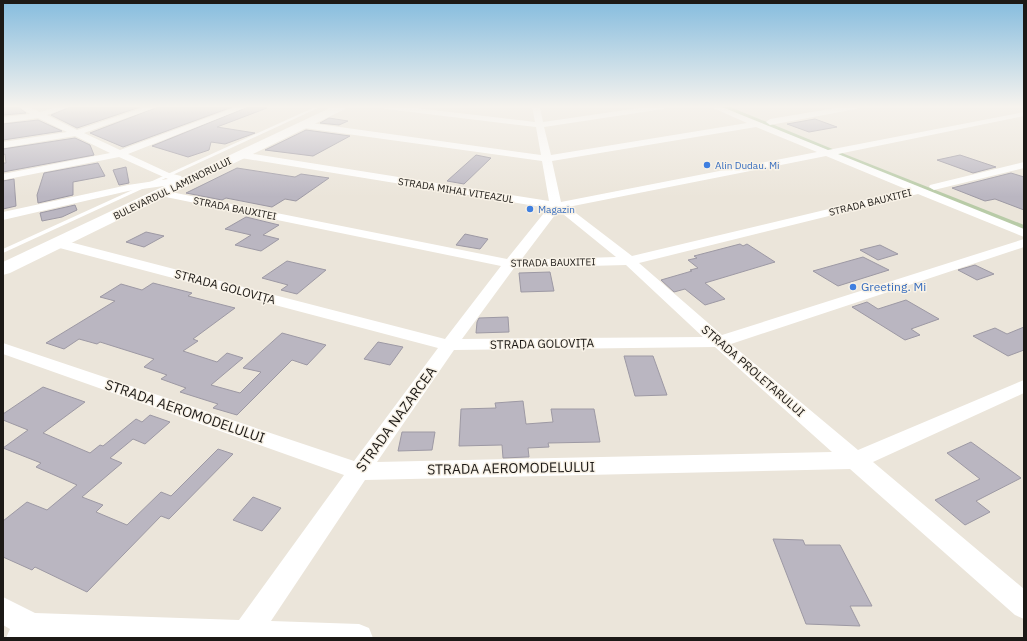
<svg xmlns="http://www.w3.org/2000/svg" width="1027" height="641" font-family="'IBM Plex Sans',sans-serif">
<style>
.green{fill:#b8cba7}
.building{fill:#bab6c1;stroke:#9d99a4}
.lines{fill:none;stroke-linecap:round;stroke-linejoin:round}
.lane{fill:#fff;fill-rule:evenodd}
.street{fill:#fff;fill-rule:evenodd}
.secondary{fill:#fff;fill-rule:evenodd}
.shop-dot{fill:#3f7fe0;stroke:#f8f2e7;stroke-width:1.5}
.labels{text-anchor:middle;stroke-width:3;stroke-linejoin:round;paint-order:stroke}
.far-shop-label{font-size:10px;fill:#366cbe;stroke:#f8f2e7;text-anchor:start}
.far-street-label{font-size:10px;fill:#1c1916;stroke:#f8f2e7}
.street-label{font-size:12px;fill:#1c1916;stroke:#f8f2e7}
.shop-label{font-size:12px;fill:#366cbe;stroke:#f8f2e7;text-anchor:start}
.near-street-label{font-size:14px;fill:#1c1916;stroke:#f8f2e7}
</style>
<rect width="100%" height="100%" fill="#ebe5da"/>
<g class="green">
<polygon points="719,107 730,107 835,150 829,151"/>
<polygon points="842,153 1024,225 1024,231 836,154"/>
</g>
<g class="building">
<polygon points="3,107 18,107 26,113 3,115"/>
<polygon points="70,107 140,107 77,128 51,115"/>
<polygon points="158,107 232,107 123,147 90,133"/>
<polygon points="248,107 267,108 217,127 255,133 247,136 225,144 211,142 209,150 188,157 152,146"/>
<polygon points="329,118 348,121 339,125 320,123"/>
<polygon points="815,119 837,127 809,132 787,124"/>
<polygon points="38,120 62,131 3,140 3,124"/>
<polygon points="306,130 350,136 313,156 265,150"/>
<polygon points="75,138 90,145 94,155 3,172 3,163 6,163 5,154 3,155 3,149"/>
<polygon points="476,155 491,158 464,184 447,181"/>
<polygon points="960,155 996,167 973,173 937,160"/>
<polygon points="98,163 105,176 73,182 73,195 38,203 37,195 44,173"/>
<polygon points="126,167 129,183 119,185 113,170"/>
<polygon points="237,168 295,177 301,174 329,178 296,201 285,199 272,207 226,198 222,200 186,193"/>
<polygon points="1011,173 1024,177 1024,210 995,199 985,201 952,188"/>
<polygon points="14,179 16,206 3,209 3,181"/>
<polygon points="75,205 77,210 62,217 42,221 40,213"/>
<polygon points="246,217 279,225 263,235 279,239 261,251 235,245 251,235 225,229"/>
<polygon points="146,232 164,236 144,247 126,242"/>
<polygon points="465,234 488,239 480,249 456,245"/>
<polygon points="740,244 743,246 747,244 775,262 705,283 725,299 705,305 685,289 674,292 661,280 692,271 690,270 698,268 688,260 697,258 694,256"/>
<polygon points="880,245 898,254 878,260 860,250"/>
<polygon points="863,257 889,270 838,286 813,271"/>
<polygon points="287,261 326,270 297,294 281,290 288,285 262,278"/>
<polygon points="975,265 994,274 977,280 958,270"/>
<polygon points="550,272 554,291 521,292 519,273"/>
<polygon points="153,283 192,293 188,296 235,308 193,339 198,341 183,351 217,362 227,353 243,358 211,385 240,393 261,372 243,368 282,333 326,345 307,365 292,360 237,415 213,408 218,404 180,392 186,388 161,379 167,375 144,367 154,359 100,342 97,344 79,339 64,349 46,343 115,301 100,297 121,284 142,290"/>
<polygon points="906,300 939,319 911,329 920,335 905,340 852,307 867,302 878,309"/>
<polygon points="508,317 509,332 476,333 477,322 479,318"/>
<polygon points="1024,327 1024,350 1008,356 973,336 995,328 1007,334"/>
<polygon points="378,342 403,347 390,365 364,359"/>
<polygon points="624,356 653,356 667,395 635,396"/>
<polygon points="43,387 85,402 43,433 90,453 100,445 103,446 136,419 142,422 150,415 170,422 145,444 133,439 110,458 122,463 82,497 103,505 96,512 127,525 161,492 171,496 218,449 233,454 169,519 161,516 87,592 35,567 32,570 3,557 3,521 27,502 47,510 77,485 36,467 41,463 3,448 28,430 3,420 3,414"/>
<polygon points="523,401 526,424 553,422 551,409 594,409 600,442 548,443 549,447 528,448 529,457 527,457 503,458 502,445 459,446 461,409 496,408 495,403"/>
<polygon points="402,432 435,432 432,450 398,451"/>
<polygon points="971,442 1021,478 976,501 990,512 965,525 935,500 980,479 947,453"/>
<polygon points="253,497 281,508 262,531 233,520"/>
<polygon points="773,539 803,540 805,545 840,545 872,606 850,606 860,626 806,624"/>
</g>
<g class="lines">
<polygon class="lane" points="315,107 320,107 3,253 3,249"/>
<g class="street">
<polygon points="19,107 29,107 40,112 57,107 69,107 47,115 77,130 145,107 157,107 84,133 120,150 236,107 247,107 128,154 169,173 181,176 182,178 192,178 193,180 192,182 128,191 3,220 3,212 128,185 168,179 119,157 3,180 3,174 110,153 75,136 3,148 3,142 67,132 38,118 3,123 3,117 30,114"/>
<path d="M382 107H407L535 122 532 107H540L543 122 646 107H667L663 109 544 127 551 155 747 123 711 107H722L828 150 1024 112V116L838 154 1024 229V237L918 194 639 263 722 335 1024 239V247L731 344 858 450 1024 380V393L873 462 1024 589V619L1015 615 850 469 365 480 271 621 359 624 369 628 373 638H6L10 629 3 625V597L35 613 239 620 344 475 3 354V343L354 461 438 348 52 246 50 243 52 240H62L445 339 501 266 161 196 155 193 161 190 507 259 548 208 241 158 236 155 241 152 549 201 542 161 304 128 300 125 304 122 541 155 536 127 386 109ZM756 127 817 152 561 202 552 161ZM826 156 908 190 632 256 568 207ZM558 211 563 214 616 257 521 260ZM626 265 703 337 462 339 514 268ZM715 347 832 452 377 462 454 350Z"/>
<polygon points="842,107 860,107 856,109 770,125 766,122 770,119"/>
<polygon points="1024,162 1024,168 934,190 929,187 930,185"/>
</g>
<polygon class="secondary" points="332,107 346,107 345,109 10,273 3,275 3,262"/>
</g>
<linearGradient id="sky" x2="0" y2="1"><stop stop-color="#85bcde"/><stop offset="0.54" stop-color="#f6f3ee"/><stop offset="1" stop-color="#f6f3ee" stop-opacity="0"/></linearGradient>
<rect width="1027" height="197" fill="url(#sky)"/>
<g class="shop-dot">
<circle cx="707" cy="165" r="4"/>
<circle cx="530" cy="209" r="4"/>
<circle cx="853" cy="287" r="4"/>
</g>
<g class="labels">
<g class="far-shop-label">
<text x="715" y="169">Alin Dudau. Mi</text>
<text x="538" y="213">Magazin</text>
</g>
<g class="far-street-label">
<text transform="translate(172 188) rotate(-26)" y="4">BULEVARDUL LAMINORULUI</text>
<text transform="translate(456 190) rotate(9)" y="4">STRADA MIHAI VITEAZUL</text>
<text transform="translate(870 202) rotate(-14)" y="4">STRADA BAUXITEI</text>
<text transform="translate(235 208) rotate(11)" y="4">STRADA BAUXITEI</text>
<text transform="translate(553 262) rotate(-1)" y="4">STRADA BAUXITEI</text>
</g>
<g class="street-label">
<text transform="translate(225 287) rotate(15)" y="4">STRADA GOLOVIȚA</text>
<text transform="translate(542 344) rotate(-1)" y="4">STRADA GOLOVIȚA</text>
<text transform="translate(753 371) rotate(41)" y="4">STRADA PROLETARULUI</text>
</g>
<g class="shop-label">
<text x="861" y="291">Greeting. Mi</text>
</g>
<g class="near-street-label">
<text transform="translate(185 411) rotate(19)" y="5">STRADA AEROMODELULUI</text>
<text transform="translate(396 419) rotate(-54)" y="5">STRADA NAZARCEA</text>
<text transform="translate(511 468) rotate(-1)" y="5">STRADA AEROMODELULUI</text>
</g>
</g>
<rect width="1027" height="641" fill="none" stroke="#1c1916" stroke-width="8"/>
</svg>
